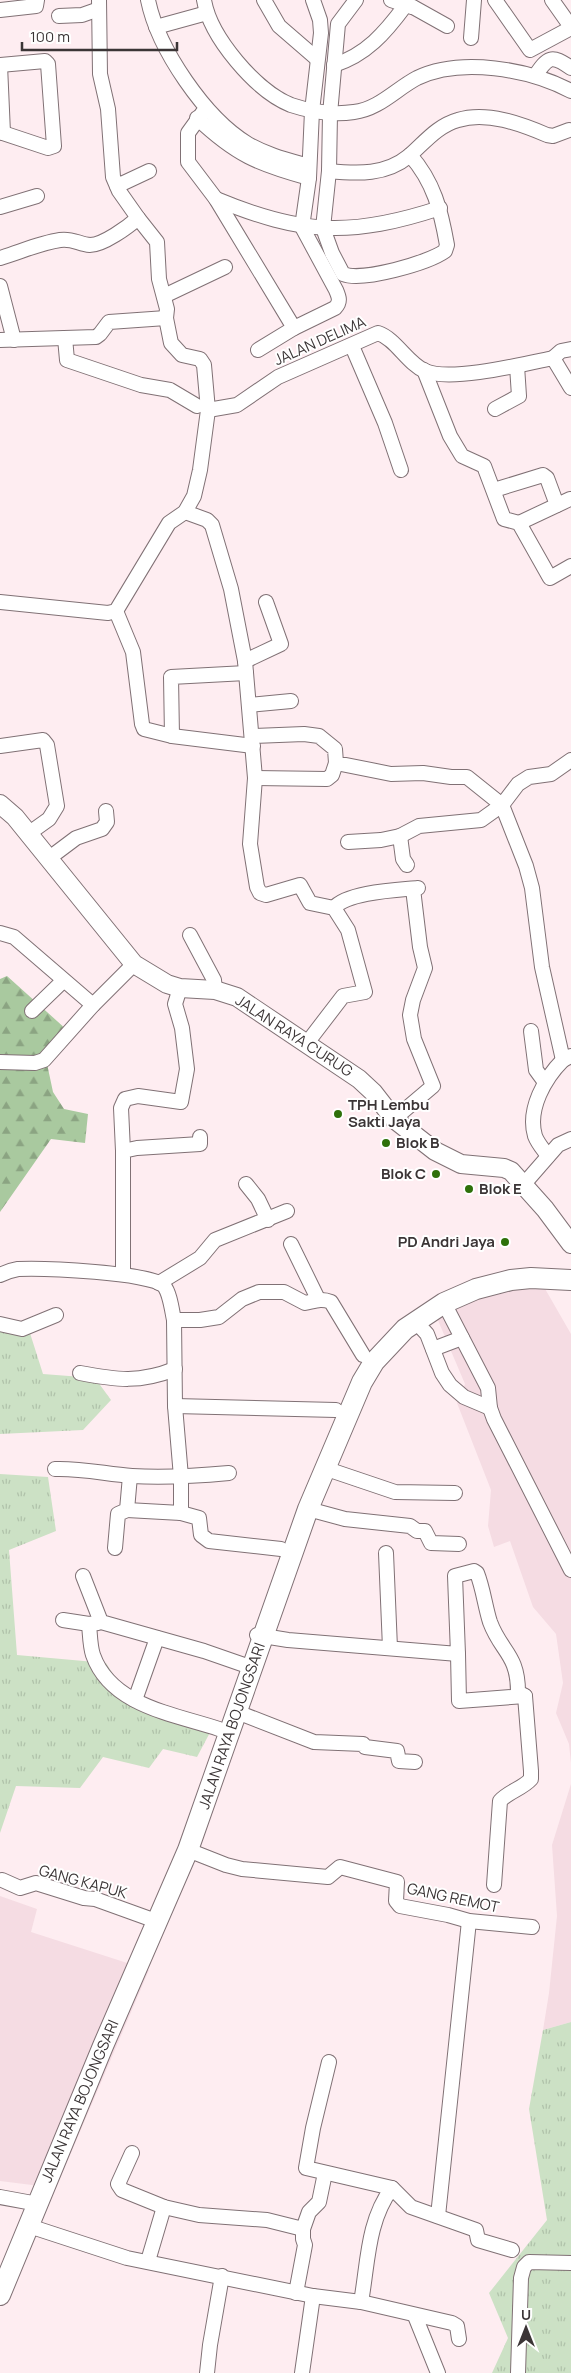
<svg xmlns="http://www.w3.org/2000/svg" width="571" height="2373" font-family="Manrope,sans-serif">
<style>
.built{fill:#f5dce3}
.grass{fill:url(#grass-tufts)}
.forest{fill:url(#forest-firs)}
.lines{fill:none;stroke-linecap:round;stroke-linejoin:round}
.minor-casing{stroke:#807175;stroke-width:16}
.major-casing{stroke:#807175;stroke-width:20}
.highway-casing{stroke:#807175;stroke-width:22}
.minor{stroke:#fff;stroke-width:14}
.major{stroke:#fff;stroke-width:18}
.highway{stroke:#fff;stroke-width:20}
.poi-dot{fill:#2e700a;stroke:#fff;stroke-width:2}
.labels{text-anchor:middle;stroke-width:4;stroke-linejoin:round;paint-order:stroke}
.street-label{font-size:15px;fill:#3b3536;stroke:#fff}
.poi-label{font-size:15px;font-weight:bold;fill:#3b3536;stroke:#fff;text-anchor:start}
</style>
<defs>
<pattern id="grass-tufts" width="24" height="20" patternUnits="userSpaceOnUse" patternTransform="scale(1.25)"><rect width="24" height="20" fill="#cce1c5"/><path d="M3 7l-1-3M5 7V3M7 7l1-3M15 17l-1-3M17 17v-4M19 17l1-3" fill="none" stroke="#b0c2aa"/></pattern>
<pattern id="forest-firs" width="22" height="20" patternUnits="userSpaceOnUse" patternTransform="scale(1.25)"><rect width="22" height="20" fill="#a9c99f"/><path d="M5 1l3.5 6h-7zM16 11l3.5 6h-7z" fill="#8ba482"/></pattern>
</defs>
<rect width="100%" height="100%" fill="#feedf1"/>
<g class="built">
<polygon points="540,1280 571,1334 571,1763 569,1744 556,1713 563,1683 556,1634 533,1607 510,1541 494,1547 488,1526 491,1490 457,1403 465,1384 437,1318 466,1301"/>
<polygon points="571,1784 571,2022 543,2030 549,1993 557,1916 552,1845"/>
<polygon points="0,1896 37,1909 31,1932 149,1970 56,2188 0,2181"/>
</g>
<g class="grass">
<polygon points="0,1326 29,1330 43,1374 95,1378 111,1400 83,1430 0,1434"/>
<polygon points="0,1474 48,1477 56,1531 9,1550 17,1655 106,1663 125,1693 215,1723 197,1757 163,1749 149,1768 103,1757 80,1788 16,1786 0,1833"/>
<polygon points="571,2022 571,2373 492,2373 508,2338 489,2293 547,2220 529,2109 543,2030"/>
</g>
<polygon class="forest" points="7,976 67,1030 46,1059 53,1092 64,1109 88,1114 85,1143 51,1139 0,1212 0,979"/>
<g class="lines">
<defs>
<g id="minor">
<path d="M148 0C158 49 205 118 248 144 267 155 288 160 309 166"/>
<path d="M204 0C210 37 256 91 291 105 312 112 333 115 354 112 379 109 396 89 417 78 461 57 529 69 571 91"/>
<polyline points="264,0 279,26 316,58"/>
<path d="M356 0 338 24 330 114 329 171 323 228 332 253 343 274C362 282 428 263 445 251L447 245C441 211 434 182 410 155"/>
<polyline points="391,0 412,7"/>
<polyline points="495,0 530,50 571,28"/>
<polyline points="552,0 571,27"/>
<polyline points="413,7 447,26"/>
<polyline points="0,10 36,6 37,0"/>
<polyline points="59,16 82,15 99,9"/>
<polyline points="156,27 207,13"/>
<polyline points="471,38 474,0"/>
<polyline points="0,65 3,133"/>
<path d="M334 65C366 55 385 33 405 6"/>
<path d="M535 76C548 57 551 54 571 68"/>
<path d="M206 108 188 133V162L216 199 294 328 335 308C341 302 339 297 336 290L302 227 309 178 312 111 321 33 320 20 313 0"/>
<path d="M197 118C236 155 258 164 309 178"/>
<polyline points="0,132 48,148 54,146 48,64 45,61 0,65"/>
<path d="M329 171C358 174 386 175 409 156 425 142 437 126 458 120 487 111 521 124 547 135L553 136 569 130"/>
<polyline points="117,186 149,171"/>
<path d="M216 199C302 235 352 237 440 208"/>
<polyline points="0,207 37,196"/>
<path d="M0 258C20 252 40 243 60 240 72 238 79 244 90 245 103 245 128 227 138 218"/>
<polyline points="0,286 14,340"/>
<polyline points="164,296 225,267"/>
<polyline points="65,338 67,360 141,385 170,390 197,406"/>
<polyline points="0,340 96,337 100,334 109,322 166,318"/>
<polyline points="352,346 385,423 401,470"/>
<polyline points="258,350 294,328"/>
<polyline points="553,358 561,351 571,349"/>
<polyline points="424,370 450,436 462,456 484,466 504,519 519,523 550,578 571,566"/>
<polyline points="495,409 519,396 517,366"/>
<path d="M208 410 237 405 278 377 378 333C396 339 407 363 425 371 451 382 524 364 553 358L571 388"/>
<polyline points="494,490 543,475 547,478 557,505"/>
<polyline points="185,512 207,520 212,525 231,589 245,661 255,778 250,844 257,887 260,893 266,895 300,885 310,903 334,908 348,930 365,992 343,996 307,1043"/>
<polyline points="519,523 570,499"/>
<polyline points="0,602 108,613 116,611 169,523 185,512 194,496 200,470 208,410 204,365 200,359 182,355 171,343 166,318 167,309 159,279 157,242 138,218 119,191 113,177 108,109 100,74 99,0"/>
<polyline points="116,611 133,652 142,724 144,729 172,736 253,746"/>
<polyline points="245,661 281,644 266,602"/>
<polyline points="249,705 291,701"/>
<polyline points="172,736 171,677 246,673"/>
<polyline points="252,736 304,734 319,736 335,749 336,763 391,774 423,773 451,777 467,777 502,805 526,866 532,888 542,967 563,1060 571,1056"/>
<polyline points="0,746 43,740 47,745 57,806 49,819 28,834"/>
<polyline points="255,778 327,779 332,775 336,763"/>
<polyline points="400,836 403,859 407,865"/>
<polyline points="348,842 381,840 400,836 419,826 481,820 502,805 518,784 529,777 551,774 571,760"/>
<polyline points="48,859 76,838 102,829 107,822 106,811"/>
<path d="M334 908C347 892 398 890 418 888"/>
<polyline points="0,933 14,937 93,1005"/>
<polyline points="190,935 214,980 215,990"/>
<polyline points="32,1011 63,981"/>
<polyline points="531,1031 536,1070 544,1081"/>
<polyline points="0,1062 35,1063 44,1060 93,1005 134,964"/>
<polyline points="394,1119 433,1086 414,1039 410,1015 413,1000 425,968 420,947 413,889"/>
<polyline points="123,1151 121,1108 125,1099 138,1096 181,1102 187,1069 182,1028 175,1004 180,988"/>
<path d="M548 1156C544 1150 538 1144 535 1136 527 1109 545 1078 563 1060"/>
<polyline points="246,1184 258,1199 268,1220"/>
<polyline points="524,1184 558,1145 571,1139"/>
<polyline points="291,1244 318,1299"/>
<polyline points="123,1274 123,1151 137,1148 200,1144 200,1137"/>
<path d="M0 1275C6 1272 12 1270 18 1269 41 1268 151 1272 164 1286 170 1293 172 1311 174 1320H200L219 1317 242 1299 259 1292H284L305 1303C315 1301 321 1298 331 1302L363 1355"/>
<polyline points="159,1283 200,1258 215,1240 287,1211"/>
<polyline points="444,1303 488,1388 490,1408 494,1419 571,1570"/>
<polyline points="174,1320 175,1406 181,1477 181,1513 199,1518 201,1535 209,1541 281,1549"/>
<polyline points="415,1321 427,1334 442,1373 450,1385 464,1397 490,1408"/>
<polyline points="0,1324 22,1329 56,1315"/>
<polyline points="433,1349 462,1338"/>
<path d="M80 1373C117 1380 140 1383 175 1369"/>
<polyline points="175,1406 336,1410"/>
<polyline points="324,1468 395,1492 455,1493"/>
<path d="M55 1469C81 1468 106 1474 132 1476 165 1478 197 1476 229 1473"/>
<polyline points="308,1509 345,1519 410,1526 417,1531 425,1531 431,1543 459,1544"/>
<polyline points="127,1510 181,1513"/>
<polyline points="115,1548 118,1514 127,1510 130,1476"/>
<polyline points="386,1553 390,1648"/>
<polyline points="83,1576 101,1622 204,1651 253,1668"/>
<polyline points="63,1620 89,1624 98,1623"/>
<path d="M89 1624C90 1634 90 1646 93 1655 111 1706 174 1714 219 1729"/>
<path d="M257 1635 288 1640 458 1654 455 1576 474 1571 477 1573C483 1588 485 1606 490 1622 501 1652 518 1654 518 1692L525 1696 531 1771V1779C522 1789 509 1791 500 1801L494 1885"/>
<polyline points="458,1654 459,1701 525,1696"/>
<polyline points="135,1700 157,1638"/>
<polyline points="237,1712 314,1742 363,1744 365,1747 397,1751 399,1761 415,1762"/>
<polyline points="188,1850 226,1865 242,1869 328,1877 340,1867 397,1882 396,1901 400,1906 448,1915 469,1921 532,1927"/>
<polyline points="2,1880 20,1888 36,1883 84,1898 95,1899 156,1921"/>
<polyline points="329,2062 313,2128 306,2168 392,2188 411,2207 476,2230 478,2240 512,2250"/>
<polyline points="132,2153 118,2184 122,2190 164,2207 199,2215 267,2220 303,2229"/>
<polyline points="0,2197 38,2204"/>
<polyline points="438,2216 469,1921"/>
<polyline points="29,2226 127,2258 313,2296 361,2302 452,2323 457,2326 459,2339"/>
<polyline points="148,2261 164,2207"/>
<polyline points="296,2293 305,2245 303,2239 303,2229 309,2212 319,2202 325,2173"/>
<path d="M361 2302C368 2264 367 2221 392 2188"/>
<polyline points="415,2316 438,2373"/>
<polyline points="207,2373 210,2345 222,2276"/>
<polyline points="302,2373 313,2296"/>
<polyline points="518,2373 521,2278 524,2267 529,2262 571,2263"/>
</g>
<polyline id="major" points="0,804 15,817 134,964 167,984 180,988 215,990 237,997 359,1079 373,1092 394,1119 435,1151 461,1164 504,1168 511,1171 545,1209 571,1244"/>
<polyline id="highway" points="0,2295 103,2046 188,1850 308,1509 362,1382 374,1362 405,1329 444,1303 476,1289 511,1280 531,1278 571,1280"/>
</defs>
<use href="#minor" class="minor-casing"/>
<use href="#major" class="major-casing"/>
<use href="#highway" class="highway-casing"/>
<use href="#minor" class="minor"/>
<use href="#major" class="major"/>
<use href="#highway" class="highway"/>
</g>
<g class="poi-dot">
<circle cx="338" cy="1114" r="5"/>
<circle cx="386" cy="1143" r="5"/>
<circle cx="436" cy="1174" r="5"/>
<circle cx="469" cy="1189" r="5"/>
<circle cx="505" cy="1242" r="5"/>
</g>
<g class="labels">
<g class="street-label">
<text transform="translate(320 341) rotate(-24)" y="5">JALAN DELIMA</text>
<text transform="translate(294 1036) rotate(33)" y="5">JALAN RAYA CURUG</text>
<text transform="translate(232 1726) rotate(-71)" y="5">JALAN RAYA BOJONGSARI</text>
<text transform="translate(83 1882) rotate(15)" y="5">GANG KAPUK</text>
<text transform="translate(453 1898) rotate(12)" y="5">GANG REMOT</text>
<text transform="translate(80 2101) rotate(-67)" y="5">JALAN RAYA BOJONGSARI</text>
</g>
<g class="poi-label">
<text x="348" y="1110">TPH Lembu<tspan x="348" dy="17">Sakti Jaya</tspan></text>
<text x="396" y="1148">Blok B</text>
<text x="426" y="1179" text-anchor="end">Blok C</text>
<text x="479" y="1194">Blok E</text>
<text x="495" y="1247" text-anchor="end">PD Andri Jaya</text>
</g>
</g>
<g transform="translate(526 2328)" stroke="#ffffff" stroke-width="4" paint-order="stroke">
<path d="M0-4L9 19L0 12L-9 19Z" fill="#3b3536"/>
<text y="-8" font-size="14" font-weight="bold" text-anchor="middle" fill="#3b3536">U</text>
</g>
<path d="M22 42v8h155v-8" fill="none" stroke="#3b3536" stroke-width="2.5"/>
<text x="30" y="42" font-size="15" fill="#3b3536" stroke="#ffffff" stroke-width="4" paint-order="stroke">100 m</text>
</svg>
